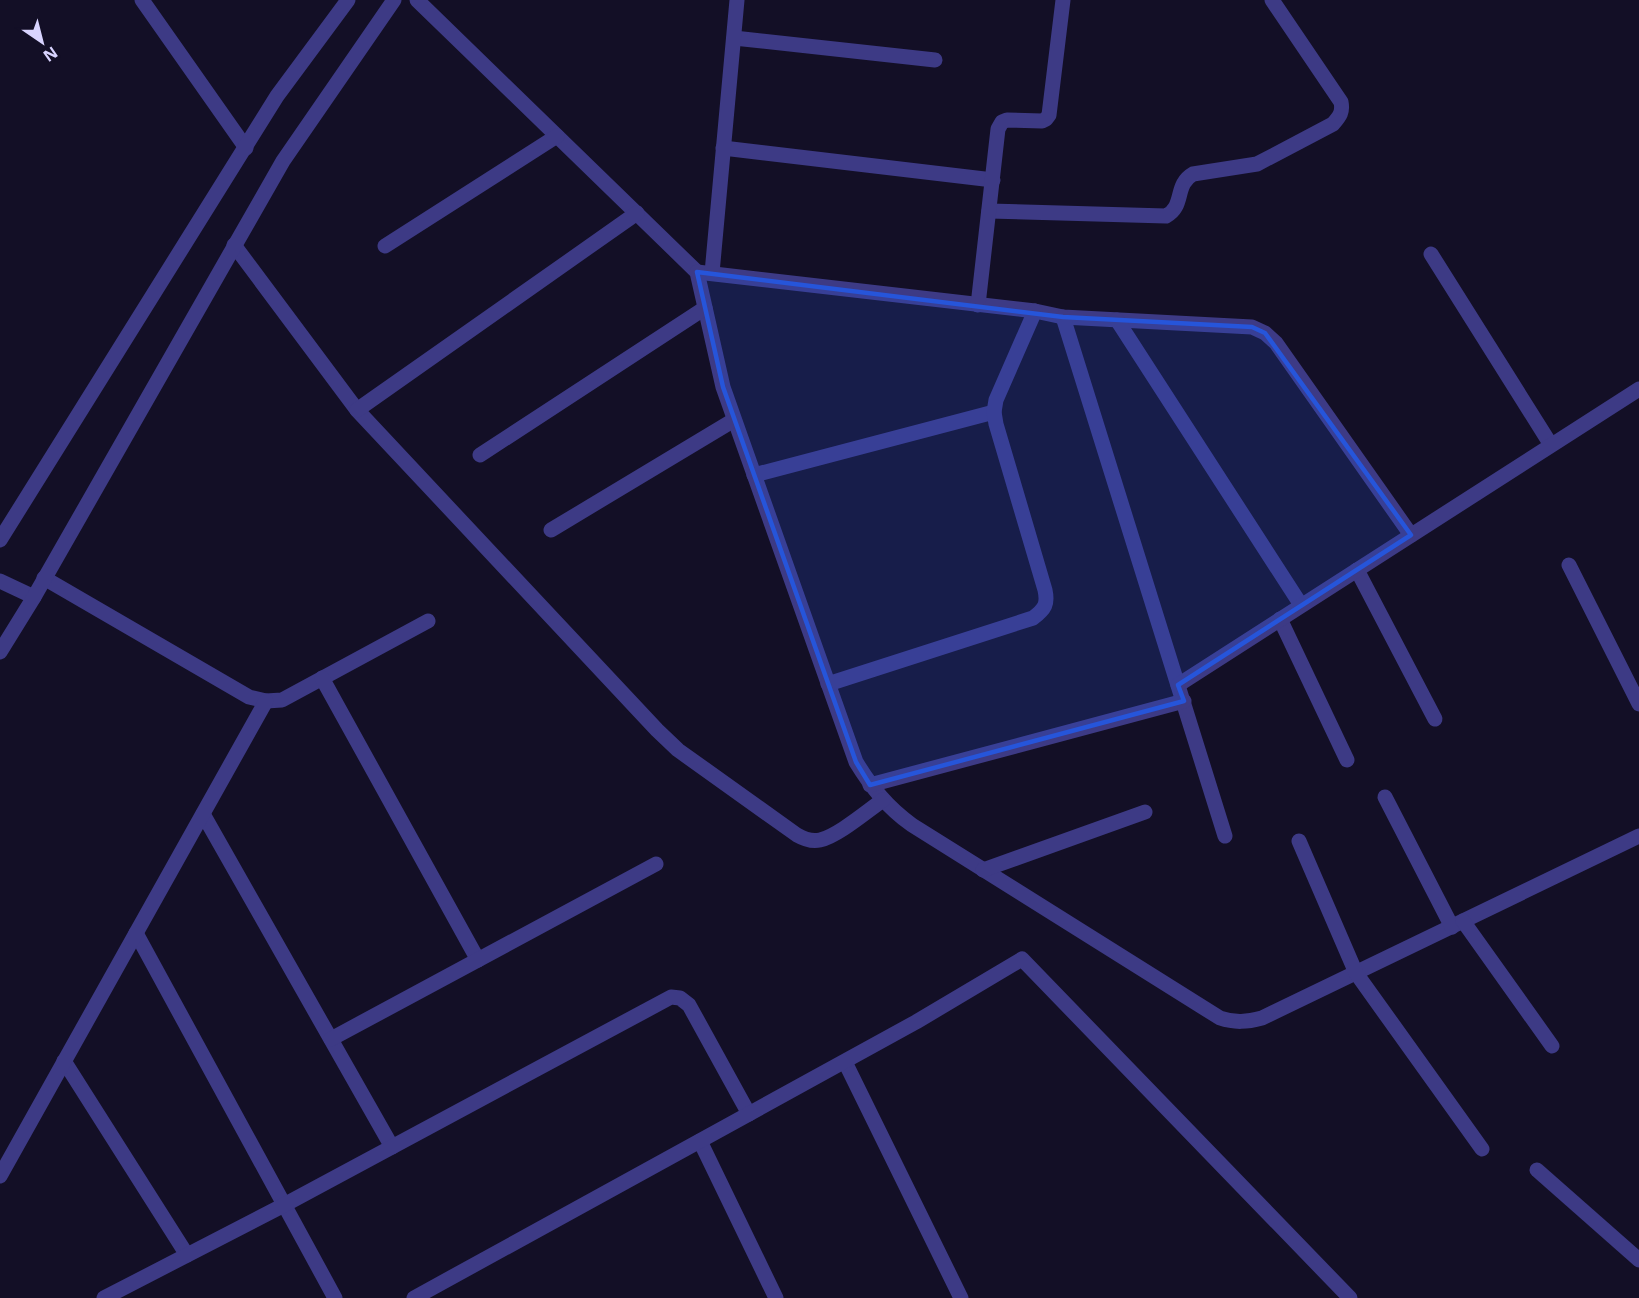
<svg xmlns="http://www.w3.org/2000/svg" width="1639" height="1298" font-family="'Noto Sans',sans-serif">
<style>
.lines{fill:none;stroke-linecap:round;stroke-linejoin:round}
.minor{stroke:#3d3a85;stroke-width:15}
.tertiary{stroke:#3d3a85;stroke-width:15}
.marked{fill:#2655da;fill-opacity:0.2;stroke:#2655da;stroke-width:4.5;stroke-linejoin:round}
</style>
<rect width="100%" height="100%" fill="#130f26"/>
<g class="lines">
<g class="minor">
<polyline points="142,0 246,148"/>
<path d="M417 0 697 272 723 387 856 762C872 788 887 807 912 825L1220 1018C1235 1023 1247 1022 1262 1018L1639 836"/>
<polyline points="734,38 935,60"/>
<polyline points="723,148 993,180"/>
<path d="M989 211 1166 216C1185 206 1174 185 1193 174L1257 164 1333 124C1340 116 1343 112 1341 102L1272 0"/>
<path d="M234 245 357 410 657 730 678 750 797 835C804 839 811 842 820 840 838 836 867 811 883 800"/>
<polyline points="385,246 557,136"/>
<polyline points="1431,254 1551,445"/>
<polyline points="697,272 1035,311 1063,317 1252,327 1265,333 1276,343 1411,535"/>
<polyline points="712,273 737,0"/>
<polyline points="978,305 998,129 1002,122 1007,120 1042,121 1046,119 1049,115 1063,0"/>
<polyline points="1063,317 1225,836"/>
<polyline points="1117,320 1301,605"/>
<polyline points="357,410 637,213"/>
<polyline points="480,455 705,308"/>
<polyline points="754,475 994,412"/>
<polyline points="551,530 734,420"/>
<polyline points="1569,565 1639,704"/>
<polyline points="1357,570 1435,719"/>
<polyline points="44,578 249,697 266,701 282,700 428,621"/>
<polyline points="0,581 34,597"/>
<polyline points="1280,619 1347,760"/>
<polyline points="322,678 478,960"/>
<path d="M828 684 1033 618C1045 609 1048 604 1045 590L996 424 994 412 996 400 1035 311"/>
<polyline points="1178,685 1639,389"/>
<polyline points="870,785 1184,701"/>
<polyline points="1385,797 1452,927"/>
<polyline points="203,814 392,1147"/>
<polyline points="1299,841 1356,973 1482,1149"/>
<polyline points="983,870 1145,812"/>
<polyline points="1463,921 1552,1046"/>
<polyline points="136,933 335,1298"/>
<polyline points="331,1039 656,864"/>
<polyline points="64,1061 187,1255"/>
<polyline points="845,1062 961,1298"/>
<polyline points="700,1141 776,1298"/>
<polyline points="1537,1170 1639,1260"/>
<polyline points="0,1176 266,701"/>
<polyline points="104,1298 284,1205 671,997 680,998 689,1005 749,1114"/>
<polyline points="414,1298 916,1022 1022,959 1350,1298"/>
</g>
<g class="tertiary">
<polyline points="0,540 277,96 348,0"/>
<polyline points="0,652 34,597 283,161 394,0"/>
</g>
</g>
<path class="marked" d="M697 272 1063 317 1252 327 1265 333 1411 535 1178 685 1184 701 870 785 856 762 723 387Z"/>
<g transform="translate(42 42) rotate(145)" stroke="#130f26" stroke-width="4.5" paint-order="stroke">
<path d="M0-4.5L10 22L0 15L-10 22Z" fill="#d9d4ff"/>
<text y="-9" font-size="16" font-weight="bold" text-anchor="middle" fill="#d9d4ff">N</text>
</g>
</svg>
